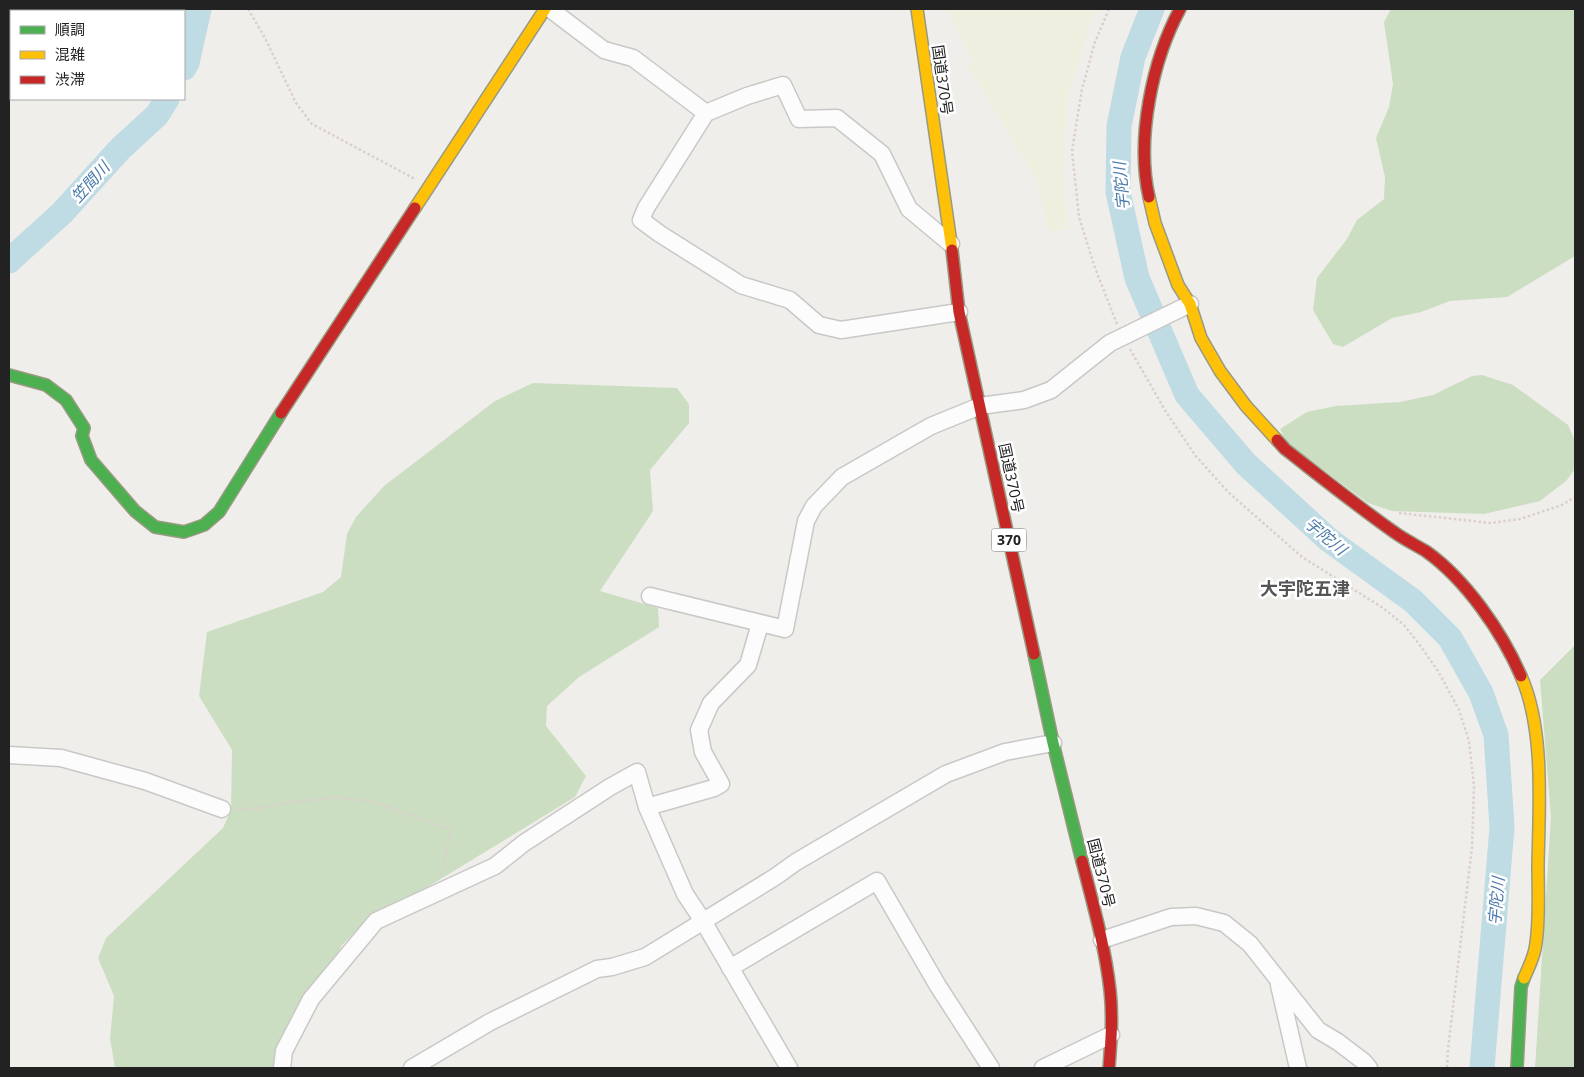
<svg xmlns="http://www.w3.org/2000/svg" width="1584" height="1077" font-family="'Open Sans','Noto Sans JP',sans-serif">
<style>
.farmland{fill:#efefdf}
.forest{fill:#cbdec1}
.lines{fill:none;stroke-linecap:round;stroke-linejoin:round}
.river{stroke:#bfdbe3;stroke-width:25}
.street-casing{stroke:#c9c8c7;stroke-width:19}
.fast-casing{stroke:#999a82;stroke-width:14}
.slow-casing{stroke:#999a82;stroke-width:14}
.jam-casing{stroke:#999a82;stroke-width:14}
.path{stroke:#dccecd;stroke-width:2.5;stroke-dasharray:2.5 2.5;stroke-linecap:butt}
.street{stroke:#fdfcfc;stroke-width:16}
.fast{stroke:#4caf50;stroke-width:11}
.slow{stroke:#ffc107;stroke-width:11}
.jam{stroke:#c62828;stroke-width:11}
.labels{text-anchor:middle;stroke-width:5;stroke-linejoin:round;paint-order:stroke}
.shield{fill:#fff;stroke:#646464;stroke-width:1}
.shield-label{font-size:14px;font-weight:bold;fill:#222}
.street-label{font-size:15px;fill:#222;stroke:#fff}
.water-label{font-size:16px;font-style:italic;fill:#4a7aab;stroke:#fff}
.quarter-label{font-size:18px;font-weight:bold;fill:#555;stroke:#fff}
</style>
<rect width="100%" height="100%" fill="#f0eeeb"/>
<polygon class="farmland" points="940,9 1098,9 1091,21 1068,98 1062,177 1069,229 1048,231 1037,181 967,65 974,63 949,15"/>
<g class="forest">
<polygon points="1391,9 1575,9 1575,256 1507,297 1450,301 1421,312 1392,318 1343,347 1333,344 1313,310 1317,278 1347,239 1357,220 1384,199 1385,177 1376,138 1389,107 1393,84 1384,22"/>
<polygon points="1482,375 1513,385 1568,425 1575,441 1575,469 1566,481 1540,501 1484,514 1392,511 1368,503 1288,444 1280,429 1307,412 1336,406 1400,402 1433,395 1472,376"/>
<polygon points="533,383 677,388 689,404 689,423 650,470 653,511 600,591 658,608 659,627 579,677 547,706 546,726 586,776 575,797 357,930 342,945 280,1068 115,1068 110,1039 114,996 98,958 106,938 223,828 231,810 232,750 199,696 207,632 323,592 341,577 347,534 356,517 384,486 495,401"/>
<polygon points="1575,645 1575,1068 1535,1068 1551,817 1540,680"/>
</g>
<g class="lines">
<g class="river">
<polyline points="1152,9 1133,57 1119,126 1118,192 1137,278 1187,395 1246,464 1329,540 1413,601 1450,638 1481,693 1496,735 1502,827 1482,1068"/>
<polyline points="184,68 187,63 199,9"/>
<polyline points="9,261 62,213 120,149 157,115 167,99"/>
</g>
<defs>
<g id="street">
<polyline points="550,9 604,50 633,58 706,113"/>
<polyline points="951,244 909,209 882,154 837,118 799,119 783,85 747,96 706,113 646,208 641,220 660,234 741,285 790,300 819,325 841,330 959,312"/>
<polyline points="650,596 785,629 806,521 814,506 842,477 931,426 980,406 1024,400 1051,390 1110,343 1190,304"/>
<polyline points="9,755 61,758 145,781 222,809"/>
<polyline points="647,807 714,788 721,784 703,752 699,730 711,703 748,665 760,624"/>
<polyline points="1102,940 1171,917 1196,916 1224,923 1250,944 1318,1030 1338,1042 1363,1061 1369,1068"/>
<polyline points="730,968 877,881 938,986 991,1068"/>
<polyline points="1279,985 1298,1068"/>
<polyline points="282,1068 284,1051 311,999 376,921 495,866 524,843 610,787 637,772 647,807 685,894 703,921 789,1068"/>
<polyline points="412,1068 490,1022 597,969 612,967 645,957 775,877 796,862 946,774 1005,752 1053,743"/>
<polyline points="1043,1068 1111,1035"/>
</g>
<g id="fast">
<polyline points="9,375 46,385 66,400 84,428 82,436 91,460 135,511 155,527 184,532 204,525 219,512 281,413"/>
<polyline points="1034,654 1053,743 1082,861"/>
<polyline points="1517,1068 1521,987 1524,978"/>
</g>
<g id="slow">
<polyline points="917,9 952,250"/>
<polyline points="1149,197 1155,223 1178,285 1190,304 1201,338 1220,371 1246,406 1277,440"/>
<polyline points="415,208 545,9"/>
<path d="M1521 676C1545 730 1539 807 1538 865 1538 890 1540 925 1535 949 1533 959 1528 969 1524 978"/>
</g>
<g id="jam">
<polyline points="9,17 11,9"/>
<path d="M1149 197C1136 139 1152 61 1180 9"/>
<polyline points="952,250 959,312 1034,654"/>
<polyline points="281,413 415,208"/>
<path d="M1277 440 1285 449C1321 477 1357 506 1394 532 1405 540 1416 545 1427 552 1466 580 1502 632 1521 676"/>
<path d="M1082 861C1093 904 1105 946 1110 990 1113 1016 1111 1042 1109 1068"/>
</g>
</defs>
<use href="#street" class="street-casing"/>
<use href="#fast" class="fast-casing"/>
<use href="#slow" class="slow-casing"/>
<use href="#jam" class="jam-casing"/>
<g class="path">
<polyline points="248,9 265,38 296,103 312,124 415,179"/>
<polyline points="1109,9 1095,42 1082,89 1072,151 1079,217 1095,268 1117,324"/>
<polyline points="1130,349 1166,412 1195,455 1228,492 1302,557 1383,608 1404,625 1419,644 1438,671 1459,710 1469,741 1474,787 1472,847 1448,1049 1447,1068"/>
<polyline points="1399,513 1491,523 1520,519 1562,505 1575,497"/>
<polyline points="236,809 255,809 285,803 336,797 374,802 451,830 441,875"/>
</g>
<use href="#street" class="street"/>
<use href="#fast" class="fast"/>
<use href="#slow" class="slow"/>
<use href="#jam" class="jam"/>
</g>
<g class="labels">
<rect class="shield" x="991.5" y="528.5" width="35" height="23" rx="4"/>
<g class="shield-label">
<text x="1009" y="545">370</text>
</g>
<g class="street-label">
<text transform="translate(942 80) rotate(82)" y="5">国道370号</text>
<text transform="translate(1011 478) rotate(78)" y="5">国道370号</text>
<text transform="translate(1101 873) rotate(76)" y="5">国道370号</text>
</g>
<g class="water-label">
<text transform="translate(90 182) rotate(-48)" y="6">笠間川</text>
<text transform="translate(1121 186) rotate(-95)" y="6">宇陀川</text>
<text transform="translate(1326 536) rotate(40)" y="6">宇陀川</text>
<text transform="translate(1496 901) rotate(-85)" y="6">宇陀川</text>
</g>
<g class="quarter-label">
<text x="1305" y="595">大宇陀五津</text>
</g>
</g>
<rect width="1584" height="1077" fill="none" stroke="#222222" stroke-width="20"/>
<rect x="10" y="10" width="175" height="90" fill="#ffffff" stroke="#a7a7a7"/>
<rect x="20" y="26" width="25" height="8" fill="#4caf50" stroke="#a7a7a7"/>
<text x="55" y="35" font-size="15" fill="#222222">順調</text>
<rect x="20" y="51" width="25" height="8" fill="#ffc107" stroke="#a7a7a7"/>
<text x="55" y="60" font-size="15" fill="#222222">混雑</text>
<rect x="20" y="76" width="25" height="8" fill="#c62828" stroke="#a7a7a7"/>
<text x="55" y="85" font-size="15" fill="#222222">渋滞</text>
</svg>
